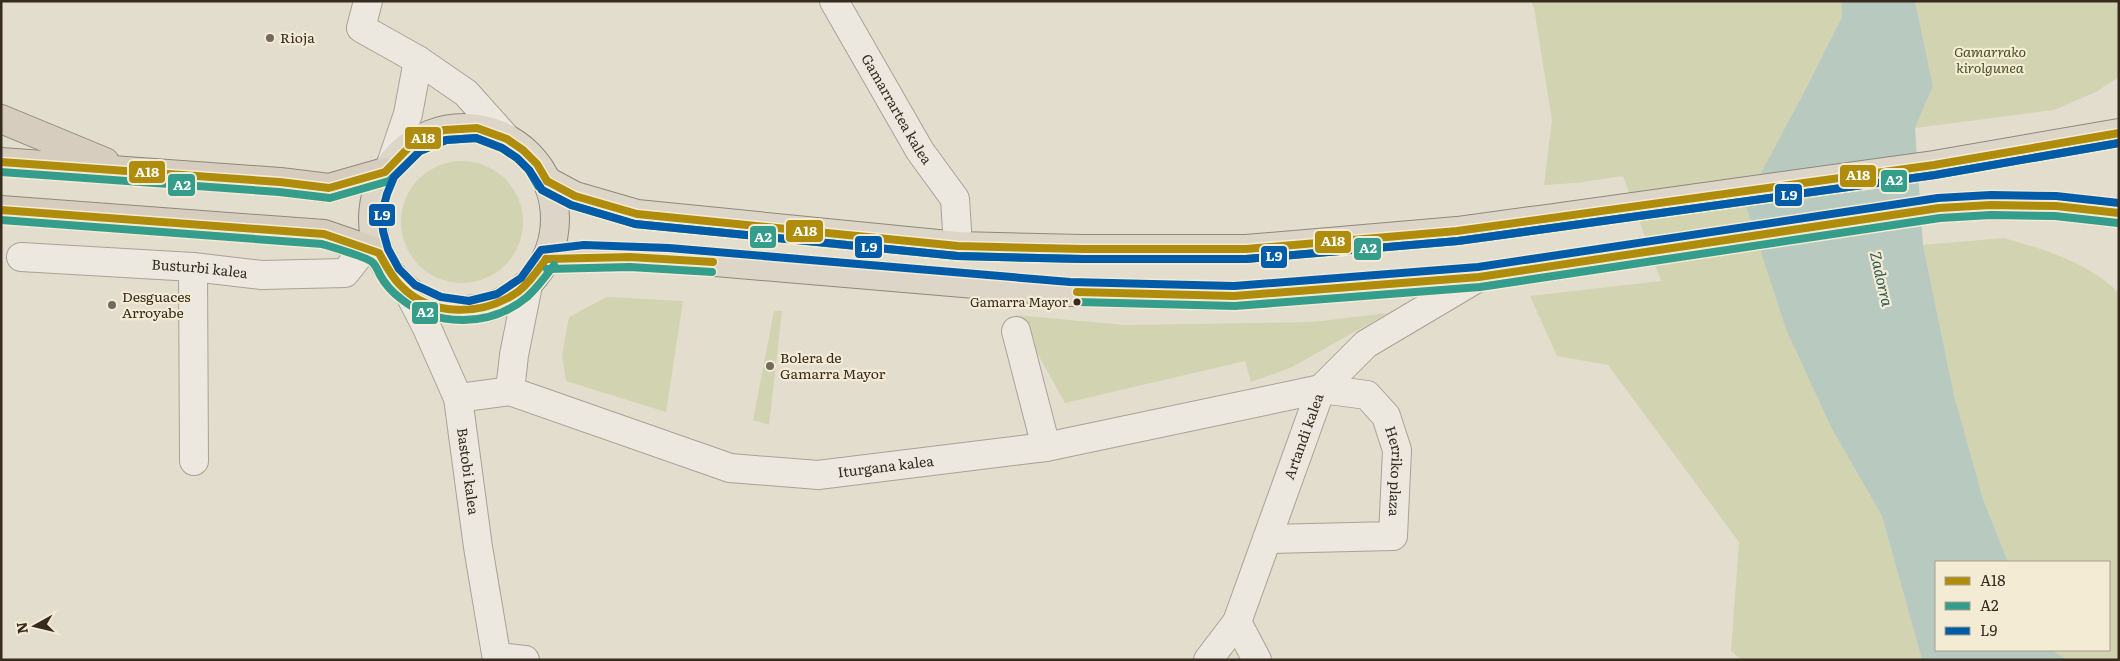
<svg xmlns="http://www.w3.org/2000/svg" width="2120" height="661" font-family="Literata,serif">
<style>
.green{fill:#d2d3b1}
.water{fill:#b8c9bf}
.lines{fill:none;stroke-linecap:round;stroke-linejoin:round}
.minor-casing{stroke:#a8a297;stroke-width:30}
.trunk-casing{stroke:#8e887e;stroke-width:30}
.motorway-casing{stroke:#8e887e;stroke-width:30}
.minor{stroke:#ece8df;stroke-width:28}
.trunk{stroke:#dcd5c8;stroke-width:28}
.motorway{stroke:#d6cdbf;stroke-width:28}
.bus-1-casing{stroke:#f4ebd4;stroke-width:11}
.bus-2-casing{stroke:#f4ebd4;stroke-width:11}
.bus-3-casing{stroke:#f4ebd4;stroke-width:11}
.bus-1{stroke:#af8c0c;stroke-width:8}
.bus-2{stroke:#349d8b;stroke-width:8}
.bus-3{stroke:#005ca8;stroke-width:8}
.poi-dot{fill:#73695c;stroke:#f4ebd4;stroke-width:2}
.bus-dot{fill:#372b1f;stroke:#f4ebd4;stroke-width:2}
.labels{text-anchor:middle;stroke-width:4.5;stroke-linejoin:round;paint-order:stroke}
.bus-label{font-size:13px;fill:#372b1f;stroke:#f4ebd4;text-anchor:end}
.poi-label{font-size:14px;fill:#372b1f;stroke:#f4ebd4;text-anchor:start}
.park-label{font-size:14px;font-style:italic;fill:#475326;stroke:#f4ebd4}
.street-label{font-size:14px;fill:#372b1f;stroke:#f4ebd4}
.water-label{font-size:15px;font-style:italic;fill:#2f5654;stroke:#f4ebd4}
.line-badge{stroke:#f4ebd4;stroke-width:2}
.badge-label{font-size:14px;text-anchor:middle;font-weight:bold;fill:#fff}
</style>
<rect width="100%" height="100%" fill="#e3ddce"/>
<g class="green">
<polygon points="1531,1 1841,1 1842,17 1799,102 1832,429 1882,516 1922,660 1742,660 1731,651 1739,542 1608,365 1557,356 1530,296 1661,281 1623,176 1575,183 1544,185 1552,120 1534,8"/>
<polygon points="1915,1 2119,1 2119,77 2096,92 2054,110 1915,128 1933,86"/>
<circle cx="462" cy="222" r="61"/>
<path d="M2004 238C2045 250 2088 262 2119 293V660H2067L2052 650H2109V562H2008L1983 499 1954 395 1923 245Z"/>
<polygon points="607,297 683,301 666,412 566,381 562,355 569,317"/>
<polygon points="774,311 782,311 769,425 753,420"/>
<polygon points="1388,313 1290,368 1251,382 1245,361 1065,403 1016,315 1124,325 1312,322"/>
</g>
<polygon class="water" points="1841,1 1915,1 1933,86 1915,128 1923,245 1954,395 1983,499 2008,562 1936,562 1936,650 2052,650 2067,660 1922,660 1882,516 1832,429 1786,329 1745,203 1799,102 1842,17"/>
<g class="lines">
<defs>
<g id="minor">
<polyline points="368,1 361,28 418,60 466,93 507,139"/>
<path id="s1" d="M834 1 920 151 955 199 958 246"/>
<polyline points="391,164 408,114 418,60"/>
<path id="s2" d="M21 257 193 267 262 275 345 273 365 248"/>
<polyline points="193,267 194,461"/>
<path id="s3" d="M409 293 427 328 458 398 478 547 497 660"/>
<polyline points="1016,331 1046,447"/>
<polyline points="510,391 514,355 528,285"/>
<path id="s4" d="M458 398 510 391 730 468 818 475 1046 447 1321 389 1367 395 1386 416 1397 450 1393 536 1267 539"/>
<polyline points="1237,622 1257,660"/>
<polyline points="497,657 525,660"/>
<path id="s5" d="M1208 660 1237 622 1321 389 1366 344 1479 277"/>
</g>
<g id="trunk">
<circle cx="464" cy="219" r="91"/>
<polyline points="547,181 575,196 637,214 958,246 1083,249 1246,249 1457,231 1546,219 1934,165 2119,133"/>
<polyline points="546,259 584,255 669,258 1069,292 1234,296 1479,277 1939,208 1991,205 2056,206 2119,213"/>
</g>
<g id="motorway">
<polyline points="1,119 105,162"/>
<polyline points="1,162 280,182 329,188 385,172"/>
<polyline points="1,210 324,234 379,253"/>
</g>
</defs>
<use href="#minor" class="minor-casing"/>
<use href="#trunk" class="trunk-casing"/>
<use href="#motorway" class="motorway-casing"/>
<use href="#minor" class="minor"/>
<use href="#trunk" class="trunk"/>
<use href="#motorway" class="motorway"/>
<defs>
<g id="bus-1">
<polyline points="1,162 280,182 329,188 385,172 414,142 444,130 477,128 507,139 523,150 537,164 547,181"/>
<polyline points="547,181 575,196 637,214 958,246 1083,249 1246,249 1457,231 1934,165 2119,133"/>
<path d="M1 210 324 234 379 253C385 264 391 276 400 285 431 318 484 316 519 291 530 282 538 270 546 259"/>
<polyline points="546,259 630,257 713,262"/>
<polyline points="1077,292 1234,296 1479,277 1939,208 1991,205 2056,206 2119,213"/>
</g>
<g id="bus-2">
<polyline points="1,172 279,192 330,198 389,181 420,151 446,140 476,138 502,148 517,158 529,170 538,186"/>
<polyline points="542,190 571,205 635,224 957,256 1083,259 1246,259 1458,241 1935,175 2119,143"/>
<path d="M1 220 322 244C331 247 367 257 372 262 376 265 378 271 380 275 385 284 392 292 400 298 436 328 491 327 527 297 538 287 546 276 554 265"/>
<polyline points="547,269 630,267 712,272"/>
<polyline points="1077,302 1235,306 1480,287 1940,218 1991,215 2055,216 2118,223"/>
</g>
<polyline id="bus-3" points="2119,143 1935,175 1458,241 1246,259 1083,259 958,256 635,224 571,205 542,190 529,170 517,158 502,148 476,138 446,140 420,151 394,177 387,194 382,213 383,231 388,249 399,269 415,285 441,297 469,301 497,294 521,278 541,250 584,245 669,248 1070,282 1234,286 1478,267 1938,198 1991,195 2056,196 2119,203"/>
</defs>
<use href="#bus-1" class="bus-1-casing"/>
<use href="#bus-2" class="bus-2-casing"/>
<use href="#bus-3" class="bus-3-casing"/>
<use href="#bus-1" class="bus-1"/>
<use href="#bus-2" class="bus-2"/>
<use href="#bus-3" class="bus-3"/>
</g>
<g class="poi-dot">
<circle cx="270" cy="38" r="5"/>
<circle cx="112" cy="305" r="5"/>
<circle cx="770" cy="366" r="5"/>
</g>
<circle class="bus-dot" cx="1077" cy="302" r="4.5"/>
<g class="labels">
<g class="bus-label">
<text x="1068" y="307">Gamarra Mayor</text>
</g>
<g class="poi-label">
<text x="280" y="43">Rioja</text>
<text x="122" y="302">Desguaces<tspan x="122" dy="16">Arroyabe</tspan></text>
<text x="780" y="363">Bolera de<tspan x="780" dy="16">Gamarra Mayor</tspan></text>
</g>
<g class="park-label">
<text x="1990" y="57">Gamarrako<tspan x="1990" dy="16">kirolgunea</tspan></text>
</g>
<g class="street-label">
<text dy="5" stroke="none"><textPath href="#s1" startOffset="125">Gamarrartea kalea</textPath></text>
<text dy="5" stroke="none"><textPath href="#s2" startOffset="179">Busturbi kalea</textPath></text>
<text dy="5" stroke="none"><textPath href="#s5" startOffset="245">Artandi kalea</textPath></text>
<text dy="5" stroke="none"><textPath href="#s4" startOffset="442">Iturgana kalea</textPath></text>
<text dy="5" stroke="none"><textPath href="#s4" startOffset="1016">Herriko plaza</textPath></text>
<text dy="5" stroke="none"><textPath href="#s3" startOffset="190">Bastobi kalea</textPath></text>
</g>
<g class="water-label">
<text transform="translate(1881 279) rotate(77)" y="5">Zadorra</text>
</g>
</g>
<g class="line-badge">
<rect x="404" y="126" width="38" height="24" rx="5" fill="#af8c0c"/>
<rect x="128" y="160" width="38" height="24" rx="5" fill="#af8c0c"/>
<rect x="1839" y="164" width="38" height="24" rx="5" fill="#af8c0c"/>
<rect x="1880" y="169" width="28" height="24" rx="5" fill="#349d8b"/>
<rect x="167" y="173" width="29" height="24" rx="5" fill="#349d8b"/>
<rect x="1774" y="183" width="29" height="24" rx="5" fill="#005ca8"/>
<rect x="368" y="203" width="28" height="24" rx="5" fill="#005ca8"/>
<rect x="785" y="219" width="39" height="24" rx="5" fill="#af8c0c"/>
<rect x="749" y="225" width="28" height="24" rx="5" fill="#349d8b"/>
<rect x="1314" y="230" width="38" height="24" rx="5" fill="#af8c0c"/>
<rect x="854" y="235" width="29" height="24" rx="5" fill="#005ca8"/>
<rect x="1353" y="237" width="29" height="24" rx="5" fill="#349d8b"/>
<rect x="1260" y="245" width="28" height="24" rx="5" fill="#005ca8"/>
<rect x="411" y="301" width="28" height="24" rx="5" fill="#349d8b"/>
</g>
<g class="badge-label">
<text x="423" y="143">A18</text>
<text x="147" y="177">A18</text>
<text x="1858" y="180">A18</text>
<text x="1894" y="185">A2</text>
<text x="182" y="190">A2</text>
<text x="1789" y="200">L9</text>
<text x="382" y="220">L9</text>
<text x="805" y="236">A18</text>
<text x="763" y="242">A2</text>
<text x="1333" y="246">A18</text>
<text x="869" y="252">L9</text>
<text x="1368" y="253">A2</text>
<text x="1274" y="261">L9</text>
<text x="425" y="317">A2</text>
</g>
<rect width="2120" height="661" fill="none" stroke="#372b1f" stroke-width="5"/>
<rect x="1935" y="561" width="175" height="90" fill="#f4ebd4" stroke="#a89e8c"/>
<rect x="1945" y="577" width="25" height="8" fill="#af8c0c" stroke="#a89e8c"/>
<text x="1980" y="586" font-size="15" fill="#372b1f">A18</text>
<rect x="1945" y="602" width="25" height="8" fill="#349d8b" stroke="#a89e8c"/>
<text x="1980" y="611" font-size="15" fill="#372b1f">A2</text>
<rect x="1945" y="627" width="25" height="8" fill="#005ca8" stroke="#a89e8c"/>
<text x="1980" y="636" font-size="15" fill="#372b1f">L9</text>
<g transform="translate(35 626) rotate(262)" stroke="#f4ebd4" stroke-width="4" paint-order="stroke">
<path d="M0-4L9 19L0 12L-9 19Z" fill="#372b1f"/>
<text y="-8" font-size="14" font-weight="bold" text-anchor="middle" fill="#372b1f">N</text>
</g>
</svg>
